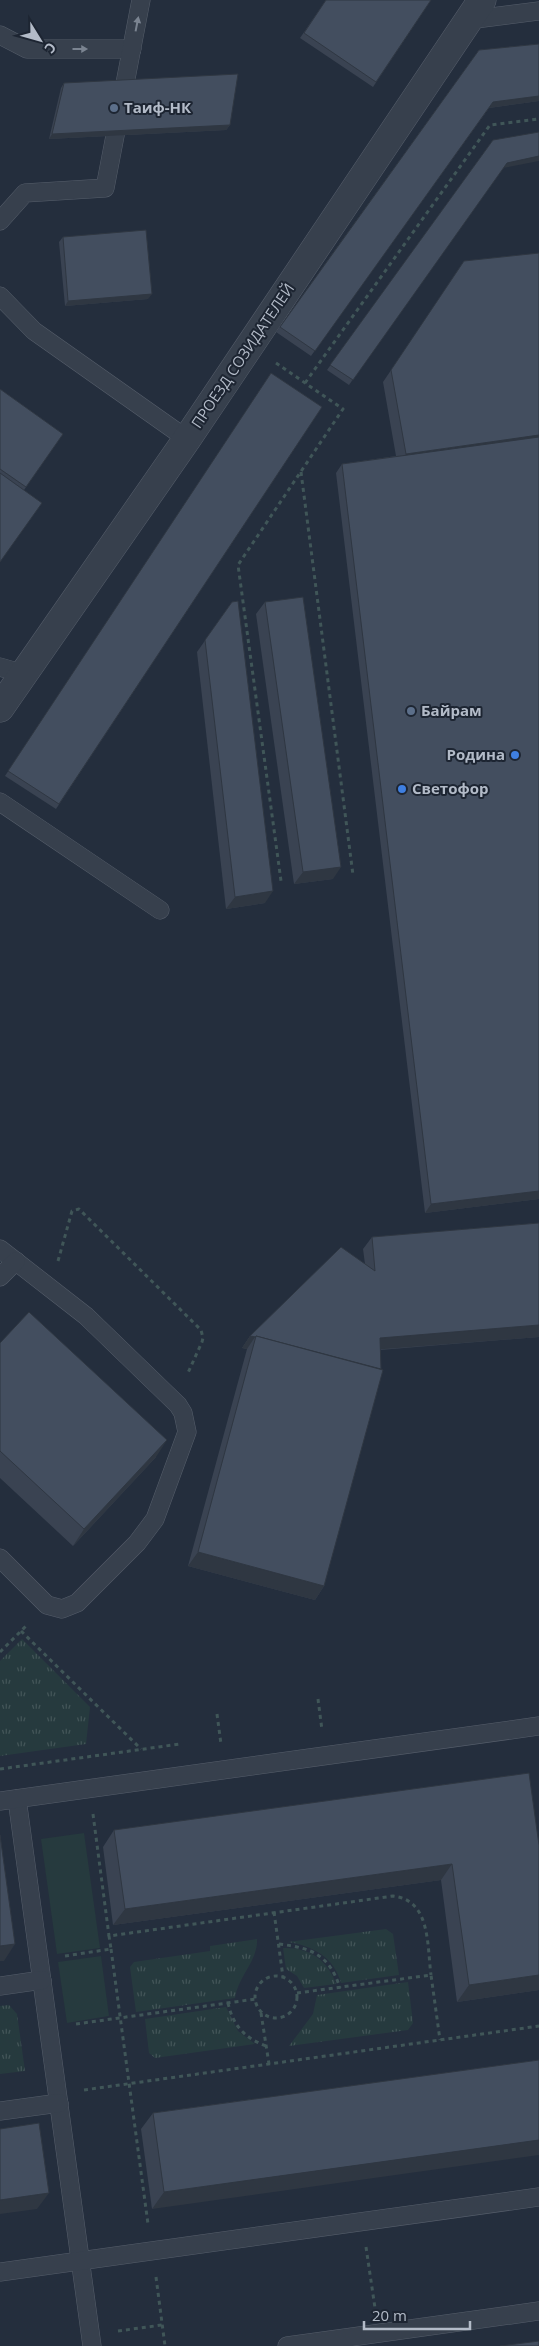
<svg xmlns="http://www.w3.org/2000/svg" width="539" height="2346" font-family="'Open Sans',sans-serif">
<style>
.grass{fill:#263a3e}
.park{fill:url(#park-tufts)}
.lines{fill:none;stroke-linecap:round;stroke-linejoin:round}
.lane-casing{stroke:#565e6b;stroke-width:19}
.street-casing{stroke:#565e6b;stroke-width:29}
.path{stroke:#405658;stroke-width:3;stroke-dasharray:4 4;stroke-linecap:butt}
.lane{stroke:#37404d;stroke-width:18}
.street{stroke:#37404d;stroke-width:28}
.wall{fill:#3a4352}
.shaded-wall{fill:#2f3742}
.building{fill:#434e5f;stroke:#2f3742}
.oneway{fill:#7b8491}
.service-dot{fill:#5c6f8a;stroke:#1d2532;stroke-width:2}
.shop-dot{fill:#3f7fe0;stroke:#1d2532;stroke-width:2}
.labels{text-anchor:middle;stroke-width:4;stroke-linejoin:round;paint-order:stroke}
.poi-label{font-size:15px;font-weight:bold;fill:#b3bbc8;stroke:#1d2532;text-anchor:start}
.street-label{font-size:15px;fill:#b3bbc8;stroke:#1d2532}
</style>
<defs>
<pattern id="park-tufts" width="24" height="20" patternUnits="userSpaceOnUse" patternTransform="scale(1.25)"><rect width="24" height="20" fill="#263a3e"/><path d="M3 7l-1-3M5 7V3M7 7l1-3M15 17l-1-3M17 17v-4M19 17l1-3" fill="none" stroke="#435558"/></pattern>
</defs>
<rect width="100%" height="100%" fill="#242e3d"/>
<g class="grass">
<polygon points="84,1833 100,1948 57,1954 41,1839"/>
<polygon points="101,1956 109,2016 67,2023 58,1962"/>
</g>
<g class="park">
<polygon points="22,1639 90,1707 86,1744 0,1756 0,1661"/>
<path d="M386 1929 393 1934 399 1975 341 1983C334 1957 313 1946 288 1942Z"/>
<path d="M257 1939C258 1961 238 1976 235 1998L136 2012 130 1967 134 1962 210 1951V1946Z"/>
<path d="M283 1948C309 1947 328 1960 336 1984L304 1988 297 1976 286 1969Z"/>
<polygon points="408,1982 413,2023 408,2030 289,2046 313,2014 317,1995"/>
<polygon points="9,2005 17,2014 25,2071 0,2074 0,2006"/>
<polygon points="226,2007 238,2031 255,2044 155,2058 149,2053 145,2019"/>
</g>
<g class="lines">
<defs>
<g id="lane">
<polyline points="468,20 539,11"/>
<polyline points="0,35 27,49 132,49"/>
<polyline points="0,221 25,193 105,188 141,0"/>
<polyline points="0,296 34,331 187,439"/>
<polyline points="0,667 24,674"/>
<polyline points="0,802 160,910"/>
<polyline points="0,1249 86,1316 178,1405 183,1413 187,1432 155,1519 137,1543 77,1603 62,1609 47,1605 0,1558"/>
<polyline points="0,1277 16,1261"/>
<polyline points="17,1799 92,2346"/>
<polyline points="0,1801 539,1726"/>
<polyline points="0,1986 42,1980"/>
<polyline points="0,2111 59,2103"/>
<polyline points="0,2272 539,2197"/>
<polyline points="287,2346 539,2311"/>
</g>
<polyline id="street" points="0,708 187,439 482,0"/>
</defs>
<use href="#lane" class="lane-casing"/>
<use href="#street" class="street-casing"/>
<g class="path">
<polyline points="276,363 343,409 238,565 281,881"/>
<polyline points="305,383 490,125 539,119"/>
<polyline points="301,472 353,875"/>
<polyline points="58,1261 72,1211 79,1209 201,1330 203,1338 202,1342 187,1375"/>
<polyline points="21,1631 141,1749"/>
<polyline points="0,1652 28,1624"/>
<polyline points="318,1699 322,1730"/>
<polyline points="217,1714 221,1744"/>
<polyline points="0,1769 180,1744"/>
<polyline points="93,1814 109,1936"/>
<polyline points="274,1912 283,1977"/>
<path d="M279 1944C311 1948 329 1954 340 1988"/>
<polyline points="111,1949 148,2224"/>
<path d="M65 1956 111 1949 109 1936 393 1896C431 1900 427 1946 431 1975"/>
<circle cx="276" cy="1997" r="21"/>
<polyline points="297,1993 431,1975 440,2040"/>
<path d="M228 2003C233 2026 245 2038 266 2046"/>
<polyline points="261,2013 269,2064"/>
<polyline points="76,2024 256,1999"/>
<polyline points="84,2090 539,2026"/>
<polyline points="366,2247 375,2308"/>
<polyline points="156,2277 165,2346"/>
<polyline points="118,2331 162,2325"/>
</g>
<use href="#lane" class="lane"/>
<use href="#street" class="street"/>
</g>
<g class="wall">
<polygon points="326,0 431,0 373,87 300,38"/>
<polygon points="539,44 539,101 489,108 311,356 276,332 479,50"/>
<polygon points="64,83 230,125 226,130 49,139 61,88"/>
<polygon points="493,140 503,168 349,385 327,370"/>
<polygon points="63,237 148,299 65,306 59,242"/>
<polygon points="456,274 539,1199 425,1213 336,473 342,464 396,456 383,382"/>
<polygon points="271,373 322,407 56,809 5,776"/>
<polygon points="0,389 63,434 24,490 0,562"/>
<polygon points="232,602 265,903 226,909 197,652"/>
<polygon points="265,602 333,879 294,884 256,614"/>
<polygon points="539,1223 539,1337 380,1350 324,1586 315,1600 188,1566 247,1349 242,1348 250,1336 365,1264 363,1249 372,1237"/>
<polygon points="0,1343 156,1457 73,1546 0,1478"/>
<polygon points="114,1830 539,1845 539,1990 457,2002 441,1880 113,1925 103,1847"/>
<polygon points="539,2060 152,2209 141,2129 153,2113"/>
</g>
<g class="shaded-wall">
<polygon points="539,96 539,101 489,108 311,356 493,102"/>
<polygon points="230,125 226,130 49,139 52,134"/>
<polygon points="539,156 539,161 503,168 349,385 507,163"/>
<polygon points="152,294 148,299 65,306 68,301"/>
<polygon points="539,435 539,445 397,466 406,454"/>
<polygon points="341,867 333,879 294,884 303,872"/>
<polygon points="273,891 265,903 226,909 235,897"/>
<polygon points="539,1191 539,1199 425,1213 431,1204"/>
<polygon points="539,1325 539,1337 371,1350 380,1338"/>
<polygon points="250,1336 255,1337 247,1349 242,1348"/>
<polygon points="167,1440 156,1457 73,1546 84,1529"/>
<polygon points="198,1552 324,1586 315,1600 188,1566"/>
<polygon points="452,1864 441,1880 113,1925 125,1909"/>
<polygon points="15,1944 4,1961 0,1961 0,1946"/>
<polygon points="539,1975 539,1990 457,2002 469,1985"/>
<polygon points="539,2140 539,2155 152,2209 164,2192"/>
<polygon points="49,2193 37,2209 0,2214 0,2200"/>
</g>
<g class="building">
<polygon points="326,0 431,0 376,82 304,33"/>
<polygon points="539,44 539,96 493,102 315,351 280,327 479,50"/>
<polygon points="238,74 230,125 52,134 64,83"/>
<polygon points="539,132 539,156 507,163 353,380 330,365 493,140"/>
<polygon points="146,230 152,294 68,301 63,237"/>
<polygon points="539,253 539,435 406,454 391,370 464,261"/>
<polygon points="271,373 322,407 59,804 8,771"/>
<polygon points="0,389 63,434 26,487 0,469"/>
<polygon points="539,437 539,1191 431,1204 342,464"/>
<polygon points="0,473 42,503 0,562"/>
<polygon points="303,597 341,867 303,872 265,602"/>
<polygon points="238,601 273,891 235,897 205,640 232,602"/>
<polygon points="539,1223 539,1325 380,1338 381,1369 256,1336 256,1337 250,1336 341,1247 375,1271 372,1237"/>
<polygon points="29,1312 167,1440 84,1529 0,1451 0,1343"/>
<polygon points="256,1336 383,1370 324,1586 198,1552"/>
<polygon points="529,1773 539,1845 539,1975 469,1985 452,1864 125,1909 114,1830"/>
<polygon points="0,1835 15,1944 0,1946"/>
<polygon points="539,2060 539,2140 164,2192 153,2113"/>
<polygon points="39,2123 49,2193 0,2200 0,2129"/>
<polygon points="539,2341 539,2346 500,2346"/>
</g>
<defs><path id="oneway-solid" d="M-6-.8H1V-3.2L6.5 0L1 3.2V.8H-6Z" transform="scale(1.25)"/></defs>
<g class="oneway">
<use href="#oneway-solid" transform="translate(137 24) rotate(-79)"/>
<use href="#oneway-solid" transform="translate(80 49)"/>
</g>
<g class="service-dot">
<circle cx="114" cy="108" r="5"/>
<circle cx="411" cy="711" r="5"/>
</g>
<g class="shop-dot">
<circle cx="515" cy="755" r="5"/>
<circle cx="402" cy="789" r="5"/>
</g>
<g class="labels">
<g class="poi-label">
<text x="124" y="113">Таиф-НК</text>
<text x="421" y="716">Байрам</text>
<text x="505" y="760" text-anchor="end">Родина</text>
<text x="412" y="794">Светофор</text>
</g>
<g class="street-label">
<text transform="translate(243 356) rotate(-56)" y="5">ПРОЕЗД СОЗИДАТЕЛЕЙ</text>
</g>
</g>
<g transform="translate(40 40) rotate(127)" stroke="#1d2532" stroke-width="4" paint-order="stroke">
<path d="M0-4L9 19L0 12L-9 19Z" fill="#b3bbc8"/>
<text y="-8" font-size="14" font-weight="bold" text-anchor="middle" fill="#b3bbc8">С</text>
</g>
<path d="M364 2321v8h106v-8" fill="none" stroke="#b3bbc8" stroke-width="2.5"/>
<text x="372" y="2321" font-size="15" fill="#b3bbc8" stroke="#1d2532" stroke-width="4" paint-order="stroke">20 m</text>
</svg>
